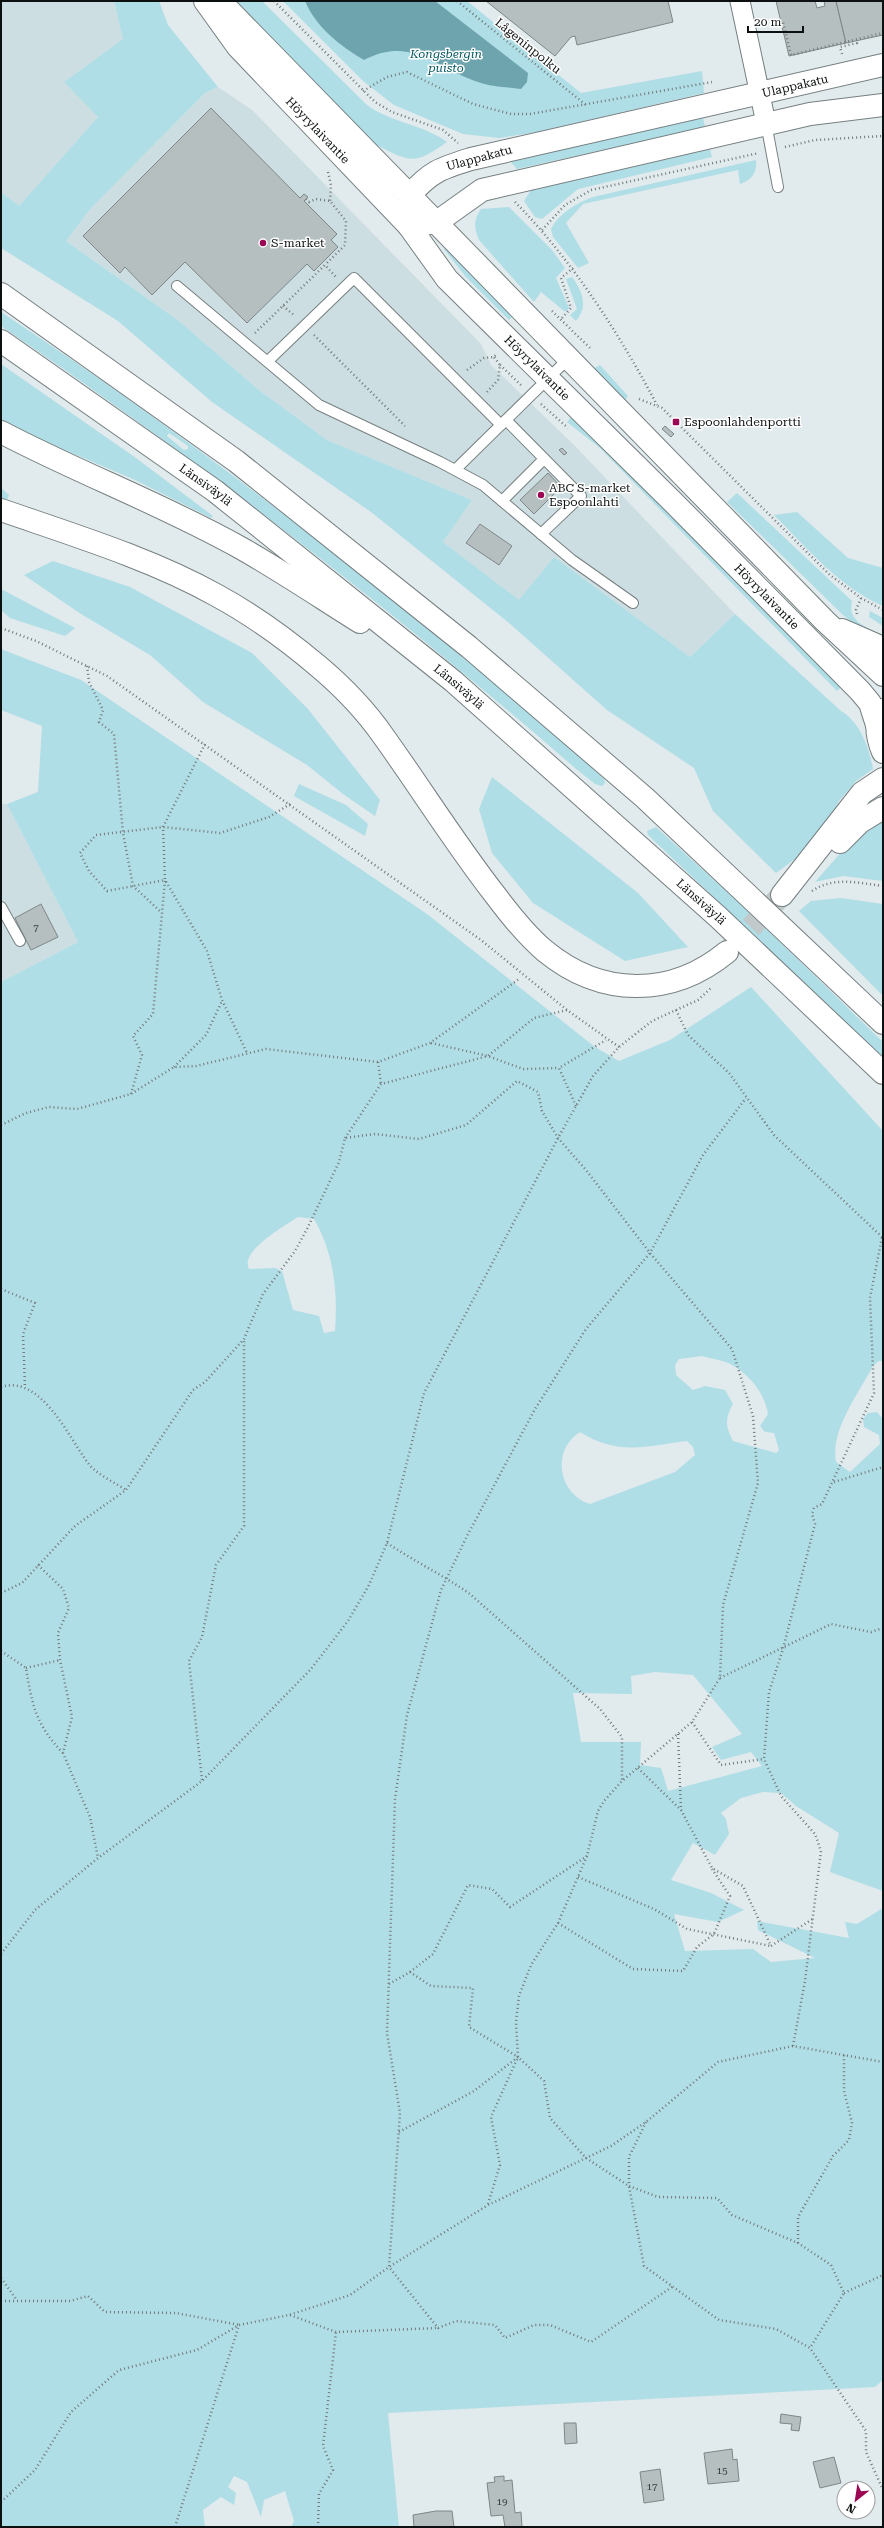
<svg xmlns="http://www.w3.org/2000/svg" width="884" height="2528" font-family="'Roboto Serif',serif">
<style>
.built{fill:#ccdee1}
.green{fill:#b0dee6;fill-rule:evenodd}
.water{fill:#6da4ad}
.building{fill:#b6bfc0;stroke:#7e8688}
.lines{fill:none;stroke-linecap:round;stroke-linejoin:round}
.highway-tunnel{stroke:#c1c9cb;stroke-width:22;stroke-dasharray:22 11;stroke-linecap:butt}
.lane-casing{stroke:#767f80;stroke-width:12}
.street-casing{stroke:#767f80;stroke-width:21}
.secondary-casing{stroke:#767f80;stroke-width:24}
.primary-casing{stroke:#767f80;stroke-width:24}
.highway-casing{stroke:#767f80;stroke-width:24}
.path{stroke:#73797a;stroke-width:2.5;stroke-dasharray:1 3;stroke-linecap:butt}
.lane{stroke:#fff;stroke-width:10}
.street{stroke:#fff;stroke-width:19}
.secondary{stroke:#fff;stroke-width:22}
.primary{stroke:#fff;stroke-width:22}
.highway{stroke:#fff;stroke-width:22}
.poi-dot{fill:#9c0754;stroke:#fff;stroke-width:1.5}
.labels{text-anchor:middle;stroke-width:3;stroke-linejoin:round;paint-order:stroke}
.number-label{font-size:10px;fill:#373c3d}
.street-label{font-size:12px;fill:#0d1011;stroke:#fff}
.park-label{font-size:12px;font-style:italic;fill:#045863;stroke:#fff}
.poi-label{font-size:12px;fill:#0d1011;stroke:#fff;text-anchor:start}
</style>
<rect width="100%" height="100%" fill="#e1eaec"/>
<g class="built">
<polygon points="1,1 114,1 123,39 64,82 98,117 19,206 1,192"/>
<polygon points="218,87 252,110 481,344 491,365 574,445 735,614 690,657 554,557 519,601 443,542 472,500 327,440 259,390 179,321 66,241 91,208 205,93"/>
<polygon points="1,804 7,804 78,942 1,982"/>
</g>
<g class="green">
<path d="M114 1H159L168 25 218 87 205 93 91 208 66 241 179 321 259 390 327 440 472 500 443 542 519 600 554 557 690 657 735 614 841 711C860 722 869 747 873 769L856 781 839 801 832 817 802 854 776 873 713 811 694 768 607 710 509 623 371 512 212 402 118 321 1 248V192L19 206 98 117 64 82 123 39Z"/>
<path d="M230 1H262L367 105C391 123 423 124 447 142 414 166 409 162 373 143Z"/>
<polygon points="283,1 467,1 581,93 702,71 704,93 538,132 499,138 463,134 394,105 363,81"/>
<polygon points="703,117 705,127 517,169 510,161"/>
<polygon points="710,149 712,157 578,189 542,219 535,217 524,201 531,190"/>
<path d="M756 160C757 173 752 180 740 184L738 170 583 204 566 223 589 263 578 268 553 237 551 229C559 213 577 203 593 197Z"/>
<path d="M509 207 552 250 565 268 556 278 569 308 567 311H564L541 292 534 302 479 240C474 228 473 221 481 209Z"/>
<polygon points="449,244 515,314 509,320 466,277 444,249"/>
<path d="M572 277C582 290 589 307 576 321L570 315 577 309 566 279Z"/>
<path d="M1 312C142 405 277 506 408 613 475 667 541 721 604 779L605 783 602 786 595 784 575 768C392 609 201 462 1 326ZM169 433 188 446V449L184 450 167 436Z"/>
<polygon points="1,364 136,458 213,516 211,518 133,479 1,423"/>
<polygon points="600,365 628,396 623,404 593,369"/>
<polygon points="571,417 583,423 841,687 837,691 600,448 567,422"/>
<polygon points="1,488 9,495 6,502 1,500"/>
<path d="M737 493 852 601C847 621 865 625 879 635L856 625 843 615 727 502Z"/>
<path d="M797 512 848 558 883 568V606C839 587 807 548 774 515Z"/>
<polygon points="53,561 130,587 252,653 308,709 380,800 375,816 343,794 307,765 203,702 150,655 81,614 24,575"/>
<polygon points="1,589 75,628 65,636 10,618 1,610"/>
<polygon points="870,611 883,618 883,626 869,617"/>
<path d="M1 649 81 680 427 914 595 1047 619 1061 670 1040 751 987 883 1131V1361H879L873 1366C859 1393 830 1430 836 1462L850 1472 880 1444 879 1435 864 1427 863 1419 868 1413 877 1412 883 1419V1891L830 1872 839 1833 796 1806 781 1793 763 1792 741 1798 721 1813 726 1819 729 1834 715 1855 693 1843 671 1880 711 1893 744 1910 718 1922 674 1914 685 1951 753 1949 771 1962 815 1958 758 1930 757 1921 849 1938 845 1922 857 1924 883 1908V2380L875 2387 388 2413 399 2527H291L294 2521 285 2491 264 2500 261 2517 247 2482 234 2476 228 2487 236 2493 234 2505 221 2497 203 2510 205 2527H1V982L78 942 7 804 38 792 42 726 1 710ZM298 1217 314 1219C334 1253 338 1293 335 1331L324 1333 319 1316 293 1310 282 1271 275 1268 249 1269C239 1251 285 1226 298 1217ZM702 1356C711 1359 724 1360 732 1365 750 1375 765 1394 768 1414L760 1426 765 1432 774 1433 779 1450 776 1453 733 1441C725 1426 725 1418 733 1404L725 1390 705 1386 693 1390 676 1375 675 1365 679 1359ZM580 1432C618 1456 646 1446 687 1441L693 1447 695 1455 675 1472 590 1504C558 1494 551 1450 580 1432ZM655 1672 693 1675 742 1734 712 1747 721 1760 751 1752 762 1766 668 1791 661 1768 640 1765 641 1742H581L573 1693 632 1694 631 1676Z"/>
<polygon points="492,777 638,893 688,947 625,961 533,903 492,853 479,809"/>
<polygon points="299,784 346,805 368,824 365,836 294,796"/>
<polygon points="883,817 883,881 843,876 815,882 851,841"/>
<polygon points="656,827 751,914 883,1042 883,1058 648,835 647,831"/>
<polygon points="841,898 883,904 883,996 799,911 811,901"/>
</g>
<path class="water" d="M305 1H435L528 73 527 82 521 89C508 87 491 87 478 82 437 68 411 35 364 60 340 46 316 27 305 1Z"/>
<g class="building">
<polygon points="486,1 668,1 673,22 577,45 575,36 571,37 555,56"/>
<polygon points="776,1 815,1 817,8 825,6 824,1 836,1 846,43 789,56"/>
<polygon points="836,1 883,1 883,35 846,43"/>
<polygon points="211,108 300,198 304,194 308,197 304,201 337,234 331,240 338,247 314,271 307,264 247,323 185,262 152,295 125,267 120,273 83,236"/>
<polygon points="665,426 674,434 671,437 662,429"/>
<polygon points="562,448 567,453 564,455 559,450"/>
<polygon points="548,473 561,487 534,514 520,500"/>
<polygon points="480,524 512,546 499,565 466,543"/>
<polygon points="41,904 58,937 31,950 15,918"/>
<polygon points="781,2414 801,2417 799,2431 791,2430 792,2424 780,2423"/>
<polygon points="564,2423 576,2423 577,2443 565,2444"/>
<polygon points="732,2449 733,2460 737,2459 739,2481 708,2484 704,2453"/>
<polygon points="834,2457 841,2483 820,2488 813,2462"/>
<polygon points="660,2469 664,2500 644,2503 640,2472"/>
<polygon points="504,2476 504,2481 512,2480 515,2513 521,2512 522,2527 505,2527 503,2515 491,2516 487,2483 495,2482 494,2477"/>
<polygon points="436,2511 452,2511 454,2527 414,2527 413,2515"/>
</g>
<g class="lines">
<polyline class="highway-tunnel" points="728,951 782,895"/>
<defs>
<g id="lane">
<polyline points="766,123 778,187"/>
<polyline points="177,286 319,405 440,462 483,485 572,560 633,603"/>
<polyline points="268,361 354,278 501,425"/>
<polyline points="506,420 581,496 541,534"/>
<polyline points="456,469 568,359"/>
<polyline points="502,501 544,459"/>
<polyline points="1,907 20,941"/>
</g>
<polyline id="street" points="740,1 766,123"/>
<path id="secondary" d="M883 65 471 159C442 168 431 171 410 195L409 226 437 222 482 190 810 114 883 105"/>
<g id="primary">
<path id="s1" d="M205 1 238 47 409 226 447 279 672 501 860 691 870 703 877 725"/>
<polyline points="220,1 825,621 883,675"/>
<polyline points="842,630 883,648"/>
<path d="M880 710C875 725 877 738 883 752"/>
</g>
<g id="highway">
<polyline points="1,294 236,461 469,647 645,798 883,1023"/>
<path id="s2" d="M1 341 215 491 453 681 717 916 883 1073"/>
<path d="M1 432C79 473 162 504 239 547 280 570 320 597 360 622"/>
<path d="M1 510C73 535 149 558 216 595 253 615 286 639 318 666 343 687 366 711 384 737 422 790 456 845 496 896 511 916 526 935 545 951 601 997 671 998 727 952"/>
<polyline points="840,842 860,822 883,808"/>
<polyline points="782,895 862,793 883,779"/>
</g>
</defs>
<use href="#lane" class="lane-casing"/>
<use href="#street" class="street-casing"/>
<use href="#secondary" class="secondary-casing"/>
<use href="#primary" class="primary-casing"/>
<use href="#highway" class="highway-casing"/>
<g class="path">
<polyline points="274,1 375,102 392,112 443,130 458,143"/>
<polyline points="457,1 586,105"/>
<polyline points="776,24 783,22 791,55 883,33"/>
<polyline points="842,54 840,47 857,43 856,40"/>
<polyline points="363,91 387,77 407,72 473,104 511,114 530,114 712,82"/>
<polyline points="785,147 815,140 883,136"/>
<polyline points="328,172 331,185 330,201"/>
<polyline points="306,199 309,202 316,199 330,201 346,221 345,245 325,265"/>
<path d="M515 202C572 260 619 333 657 405"/>
<polyline points="542,230 565,205 591,190 759,153"/>
<polyline points="283,306 295,316"/>
<polyline points="552,311 590,348"/>
<polyline points="562,318 571,308 561,278 573,268"/>
<polyline points="255,333 325,265 336,277"/>
<polyline points="314,335 405,426"/>
<polyline points="500,365 521,385"/>
<polyline points="467,370 484,358 494,357 496,355"/>
<polyline points="487,392 498,380 500,365 494,357"/>
<polyline points="639,399 662,408 830,575 861,598 883,610"/>
<polyline points="541,404 568,428"/>
<polyline points="857,614 856,610 861,598"/>
<polyline points="1,628 36,641 107,676 481,940 567,1010 619,1047"/>
<polyline points="87,666 89,682 103,710 99,722 114,734 123,833 133,886 161,912"/>
<polyline points="205,744 163,827 165,880 207,951 222,1000 247,1053"/>
<path d="M812 891C834 876 858 883 883 886"/>
<polyline points="676,1010 688,1035 729,1073 774,1135 883,1238"/>
<polyline points="431,1043 488,1056 523,1069 559,1068"/>
<polyline points="378,1062 381,1084"/>
<polyline points="174,1067 206,1035 222,1001"/>
<polyline points="131,1094 142,1055 133,1036 153,1014 165,880 107,891 89,871 80,853 96,835 163,827 220,833 269,817 290,804"/>
<polyline points="576,1106 559,1068 606,1040"/>
<polyline points="1,1125 26,1113 49,1107 77,1109 131,1094 174,1067 196,1066 266,1049 378,1062 430,1043 519,979"/>
<polyline points="345,1138 381,1084 488,1056 534,1018 567,1010"/>
<polyline points="1,1289 35,1303 23,1334 25,1388"/>
<path d="M1 1387C41 1374 69 1438 88 1463 96 1474 114 1482 126 1490"/>
<polyline points="834,1482 883,1467"/>
<path d="M387 1543C414 1561 443 1575 470 1594L600 1709 622 1737V1780"/>
<polyline points="38,1565 63,1589 69,1608 58,1633 60,1660 72,1717 63,1753 90,1817 98,1858"/>
<polyline points="1,1593 22,1583 75,1526 126,1490 193,1390 205,1382 244,1339 263,1294 295,1251 308,1227 339,1162 345,1138 375,1134 419,1139 466,1125 517,1081 538,1092 542,1111 558,1138 586,1170 650,1253 732,1349 753,1416 758,1483 723,1605 720,1678 692,1722 622,1781 604,1801 598,1811 587,1856 558,1923 531,1965 519,1996 516,2022 518,2057 544,2081 550,2118 586,2158 629,2186 644,2266 719,2320 776,2329 810,2348 866,2431 866,2452 883,2490"/>
<path d="M1 1651 26 1668C32 1705 36 1725 63 1753"/>
<polyline points="26,1668 60,1660"/>
<polyline points="720,1678 831,1624 871,1632 883,1628"/>
<polyline points="692,1722 721,1765 764,1759"/>
<polyline points="678,1734 681,1810"/>
<polyline points="638,1768 681,1810 712,1868 743,1886 771,1946 814,1918"/>
<polyline points="202,1780 189,1661 202,1637 216,1565 244,1526 244,1340"/>
<polyline points="578,1877 654,1909 687,1929 771,1946"/>
<polyline points="558,1923 633,1969 683,1971 697,1947 714,1934 730,1896 712,1869"/>
<polyline points="1,1954 35,1910 98,1858 202,1781 311,1669 348,1621 369,1585 387,1543 424,1393 558,1138 593,1076 619,1047 652,1021 698,1000 712,987"/>
<polyline points="410,1972 433,1954 468,1885 492,1889 510,1907 587,1856"/>
<polyline points="389,1984 410,1972 431,1986 473,1988 469,2027 518,2057"/>
<polyline points="793,2046 805,1981 821,1851 815,1834 781,1796 764,1759 769,1692 783,1649 815,1524 812,1514 814,1508 822,1504 874,1393 870,1298 882,1237"/>
<polyline points="646,2122 629,2157 629,2186 658,2197 717,2198 732,2215 798,2243 831,2265 844,2293 810,2348"/>
<polyline points="399,2132 474,2091 518,2057"/>
<polyline points="488,2204 500,2165 491,2117 518,2057"/>
<polyline points="798,2243 798,2217 833,2156 849,2140 852,2123 844,2091 844,2054"/>
<polyline points="1,2278 16,2299"/>
<polyline points="672,2287 591,2342 550,2325 534,2325 505,2338 495,2325 456,2321 438,2328 389,2267 400,2113 387,2033 395,1799 407,1715 441,1590 467,1536 535,1409 586,1329 650,1253 703,1155 746,1098"/>
<polyline points="844,2293 883,2275"/>
<polyline points="1,2301 70,2301 88,2296 105,2312 176,2313 239,2325"/>
<polyline points="290,2315 336,2332 438,2328"/>
<polyline points="1,2502 35,2470 71,2412 119,2370 197,2350 239,2325"/>
<polyline points="175,2527 239,2325 289,2315 350,2295 389,2267 488,2205 611,2146 646,2122 718,2062 793,2046 883,2062"/>
<polyline points="318,2527 319,2494 333,2470 323,2446 336,2332"/>
</g>
<use href="#lane" class="lane"/>
<use href="#street" class="street"/>
<use href="#secondary" class="secondary"/>
<use href="#primary" class="primary"/>
<use href="#highway" class="highway"/>
</g>
<g class="poi-dot">
<circle cx="263" cy="243" r="4"/>
<rect x="672" y="418" width="8" height="8" rx="2"/>
<circle cx="541" cy="495" r="4"/>
</g>
<g class="labels">
<g class="number-label">
<text x="36" y="931">7</text>
<text x="722" y="2474">15</text>
<text x="652" y="2490">17</text>
<text x="502" y="2505">19</text>
</g>
<g class="street-label">
<text transform="translate(528 46) rotate(39)" y="4">Lågeninpolku</text>
<text transform="translate(795 86) rotate(-13)" y="4">Ulappakatu</text>
<text dy="4" stroke="none"><textPath href="#s1" startOffset="172">Höyrylaivantie</textPath></text>
<text transform="translate(479 158) rotate(-15)" y="4">Ulappakatu</text>
<text dy="4" stroke="none"><textPath href="#s1" startOffset="496">Höyrylaivantie</textPath></text>
<text dy="4" stroke="none"><textPath href="#s2" startOffset="250">Länsiväylä</textPath></text>
<text dy="4" stroke="none"><textPath href="#s1" startOffset="820">Höyrylaivantie</textPath></text>
<text dy="4" stroke="none"><textPath href="#s2" startOffset="574">Länsiväylä</textPath></text>
<text dy="4" stroke="none"><textPath href="#s2" startOffset="898">Länsiväylä</textPath></text>
</g>
<g class="park-label">
<text x="446" y="58">Kongsbergin<tspan x="446" dy="14">puisto</tspan></text>
</g>
<g class="poi-label">
<text x="271" y="247">S-market</text>
<text x="684" y="426">Espoonlahdenportti</text>
<text x="549" y="492">ABC S-market<tspan x="549" dy="14">Espoonlahti</tspan></text>
</g>
</g>
<rect width="884" height="2528" fill="none" stroke="#0d1011" stroke-width="4"/>
<g transform="translate(856 2500) rotate(210)"><circle r="19" fill="#ffffff" stroke="#9e9fa0"/>
<path d="M0-3L7 15L0 10L-7 15Z" fill="#9c0754"/>
<text y="-6" font-size="11" font-weight="bold" text-anchor="middle" fill="#0d1011">N</text>
</g>
<path d="M748 26v6h55v-6" fill="none" stroke="#0d1011" stroke-width="2"/>
<text x="754" y="26" font-size="12" fill="#0d1011" stroke="#ffffff" stroke-width="3" paint-order="stroke">20 m</text>
</svg>
